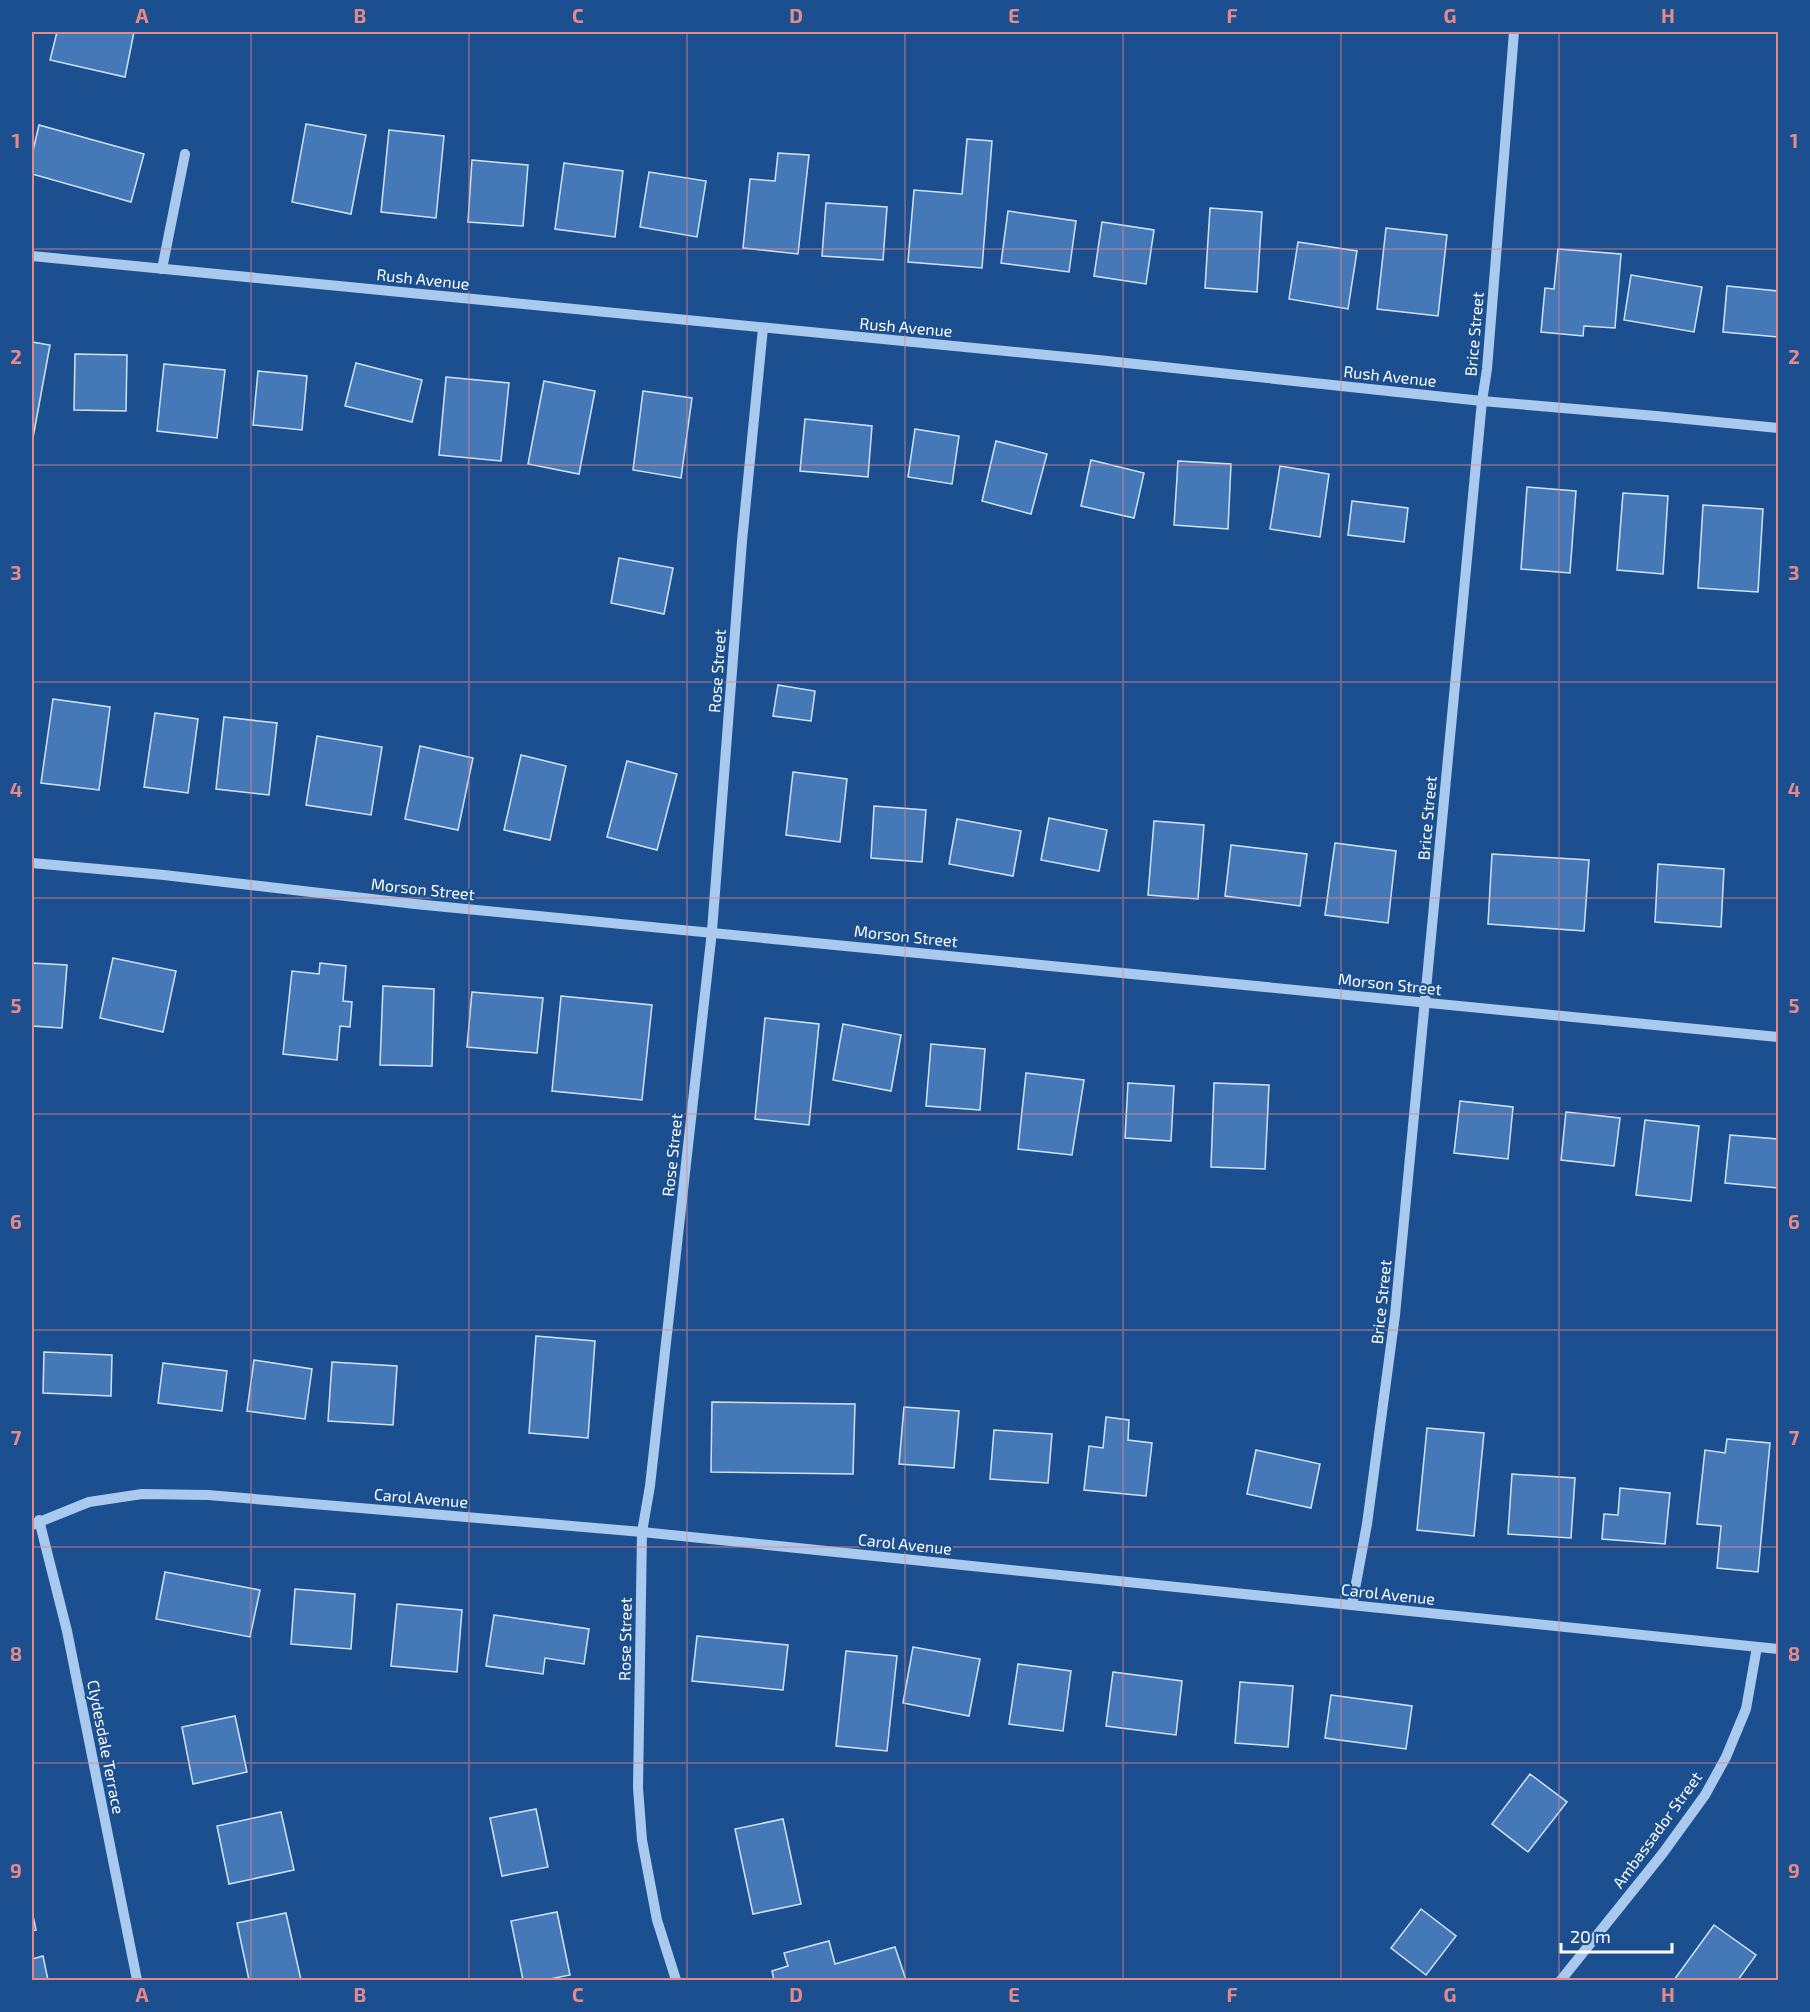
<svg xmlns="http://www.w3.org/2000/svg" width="1810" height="2012" font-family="'Exo 2',sans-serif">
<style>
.building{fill:#4478b7;stroke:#cfe3fa;stroke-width:1.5}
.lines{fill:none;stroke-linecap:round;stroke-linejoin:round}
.minor{stroke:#a9c9ee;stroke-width:10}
.grid{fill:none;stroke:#e88989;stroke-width:1.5;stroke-opacity:0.55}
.labels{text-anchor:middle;stroke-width:4.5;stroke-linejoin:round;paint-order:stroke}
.street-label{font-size:16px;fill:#fff;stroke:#1b4f8f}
.neatline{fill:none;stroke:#e88989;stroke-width:2}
.grid-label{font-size:20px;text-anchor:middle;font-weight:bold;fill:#e88989}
</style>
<rect width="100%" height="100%" fill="#1b4f8f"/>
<g class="building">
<polygon points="57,32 134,32 125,77 50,60"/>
<polygon points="306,124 366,135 351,214 292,202"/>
<polygon points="39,125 144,154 131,202 32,174 32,155"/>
<polygon points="389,130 444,136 436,218 381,212"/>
<polygon points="967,139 992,141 982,268 908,262 914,190 962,194"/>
<polygon points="778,153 809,155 798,254 743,248 750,179 775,181"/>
<polygon points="472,160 528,165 523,226 468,222"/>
<polygon points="564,163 623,171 615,237 555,229"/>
<polygon points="649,172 706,181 697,237 640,227"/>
<polygon points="826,203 887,207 883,260 822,256"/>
<polygon points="1210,208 1262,212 1257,292 1205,288"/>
<polygon points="1008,211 1076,221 1069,272 1001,263"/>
<polygon points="1102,222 1154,230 1146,284 1094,276"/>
<polygon points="1386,228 1447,235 1438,316 1377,309"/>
<polygon points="1298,242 1357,251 1348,309 1289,299"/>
<polygon points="1558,249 1621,254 1615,328 1584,326 1583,336 1541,332 1545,288 1554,289"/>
<polygon points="1631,275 1702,287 1694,332 1624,320"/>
<polygon points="1727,286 1778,291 1778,337 1723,332"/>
<polygon points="32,342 50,345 32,443"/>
<polygon points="75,354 127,355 126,411 74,410"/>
<polygon points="356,363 422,380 412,422 345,406"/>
<polygon points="164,364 225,370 217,438 157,431"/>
<polygon points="258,371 307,376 302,430 253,425"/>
<polygon points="446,377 509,383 501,461 439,455"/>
<polygon points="544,381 595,391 579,474 528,464"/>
<polygon points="643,391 692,398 681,478 633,470"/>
<polygon points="805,419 872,426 868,477 800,471"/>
<polygon points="915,429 959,436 952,484 908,477"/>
<polygon points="996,441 1047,454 1031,514 982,501"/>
<polygon points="1091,460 1144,473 1134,518 1081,506"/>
<polygon points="1178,461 1231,464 1228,529 1174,525"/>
<polygon points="1280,466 1329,474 1320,537 1270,529"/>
<polygon points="1527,487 1576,491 1570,573 1521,569"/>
<polygon points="1623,493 1668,496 1663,574 1617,570"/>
<polygon points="1352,501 1408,508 1404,542 1348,535"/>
<polygon points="1703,505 1763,509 1758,592 1698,588"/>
<polygon points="619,558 673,568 664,614 611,603"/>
<polygon points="778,685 815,691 811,721 773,716"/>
<polygon points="53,699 110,707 99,790 41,783"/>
<polygon points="155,713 198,719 188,793 144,787"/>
<polygon points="224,717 277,723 269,795 216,789"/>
<polygon points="317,736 382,747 371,815 306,805"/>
<polygon points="420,746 473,758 458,830 405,819"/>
<polygon points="521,755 566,766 550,840 504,830"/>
<polygon points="627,761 677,774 657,850 607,837"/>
<polygon points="793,772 847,779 840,842 786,835"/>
<polygon points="874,806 926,810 922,862 871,858"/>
<polygon points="1049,818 1107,830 1099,871 1041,860"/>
<polygon points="957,819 1021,831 1013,876 949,864"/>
<polygon points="1154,821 1204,825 1198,899 1148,895"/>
<polygon points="1335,843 1396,851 1388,923 1325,915"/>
<polygon points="1231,845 1307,854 1300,906 1225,896"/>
<polygon points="1492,854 1589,860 1584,931 1488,924"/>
<polygon points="1658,864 1724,869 1721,927 1655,922"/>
<polygon points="113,958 176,971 163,1032 100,1018"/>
<polygon points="32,963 67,965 62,1028 32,1026"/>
<polygon points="320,963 346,966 343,1001 352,1002 350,1027 340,1026 337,1060 283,1054 292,971 319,974"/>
<polygon points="383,986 434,989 432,1066 380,1065"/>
<polygon points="472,992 543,998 537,1053 467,1047"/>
<polygon points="561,996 652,1005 642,1100 552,1091"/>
<polygon points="765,1018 819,1024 809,1125 755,1119"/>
<polygon points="843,1024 901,1035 891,1091 833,1080"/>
<polygon points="931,1044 985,1049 980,1110 926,1106"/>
<polygon points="1026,1073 1084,1080 1072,1155 1018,1149"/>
<polygon points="1128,1083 1174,1086 1171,1141 1125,1138"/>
<polygon points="1214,1083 1269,1085 1265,1169 1211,1167"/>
<polygon points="1460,1101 1513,1107 1508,1159 1454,1153"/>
<polygon points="1566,1112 1620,1118 1614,1166 1561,1160"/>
<polygon points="1645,1120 1699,1126 1691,1201 1636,1195"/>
<polygon points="1730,1135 1778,1139 1778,1188 1725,1183"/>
<polygon points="536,1336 595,1341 588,1438 529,1433"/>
<polygon points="44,1352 112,1355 111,1396 43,1393"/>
<polygon points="254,1360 312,1369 305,1419 247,1411"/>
<polygon points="332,1362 397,1366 393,1425 328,1421"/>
<polygon points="163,1363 227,1371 222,1411 158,1403"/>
<polygon points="712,1402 855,1404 853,1474 711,1472"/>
<polygon points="904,1407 959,1411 954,1468 899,1464"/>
<polygon points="1106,1417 1129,1420 1128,1440 1152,1443 1146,1496 1084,1490 1089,1446 1103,1448"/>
<polygon points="1427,1428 1484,1433 1474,1536 1417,1530"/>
<polygon points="994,1430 1052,1434 1048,1483 990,1479"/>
<polygon points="1727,1439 1770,1443 1758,1572 1717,1568 1721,1526 1697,1524 1705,1450 1725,1453"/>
<polygon points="1256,1450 1320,1464 1311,1508 1247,1494"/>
<polygon points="1512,1474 1575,1478 1571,1538 1508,1534"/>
<polygon points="1620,1488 1670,1493 1665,1544 1602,1539 1604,1514 1618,1515"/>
<polygon points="165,1572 260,1590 250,1637 156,1619"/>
<polygon points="295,1589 355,1594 351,1649 291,1644"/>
<polygon points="397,1604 462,1610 457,1672 391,1666"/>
<polygon points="494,1615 589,1629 584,1664 545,1658 543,1674 486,1666"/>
<polygon points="697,1636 788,1645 783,1690 692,1681"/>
<polygon points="913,1647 980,1659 969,1716 903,1703"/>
<polygon points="846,1651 897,1656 887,1751 836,1746"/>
<polygon points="1018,1664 1071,1671 1063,1731 1009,1724"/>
<polygon points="1113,1672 1182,1681 1176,1735 1106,1726"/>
<polygon points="1240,1682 1293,1686 1288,1747 1235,1743"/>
<polygon points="1331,1695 1412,1706 1406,1749 1325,1738"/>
<polygon points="235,1716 247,1772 193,1784 182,1727"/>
<polygon points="1530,1774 1567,1802 1528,1852 1492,1824"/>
<polygon points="536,1809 548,1867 502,1876 490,1818"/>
<polygon points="281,1812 294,1870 229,1884 217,1826"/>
<polygon points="783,1819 801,1904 753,1914 735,1829"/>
<polygon points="1421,1909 1456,1936 1426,1975 1391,1948"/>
<polygon points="32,1911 36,1930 32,1931"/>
<polygon points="557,1912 570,1975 545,1980 523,1980 511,1921"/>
<polygon points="286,1913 301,1980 249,1980 237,1923"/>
<polygon points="1714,1925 1756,1955 1738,1980 1674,1980"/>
<polygon points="829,1941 835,1964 895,1947 906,1980 774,1980 772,1971 788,1966 784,1953"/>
<polygon points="43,1956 48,1980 32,1980 32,1959"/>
</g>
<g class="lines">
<g class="minor">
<polyline points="32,256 1098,360 1482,401 1656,416 1778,428"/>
<polyline points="162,269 185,154"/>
<polyline points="32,863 164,875 415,904 1778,1037"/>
<polyline points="39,1520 67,1631 137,1980"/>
<polyline points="32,1525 89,1502 142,1494 208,1495 642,1532 1778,1649"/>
<polyline points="1352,1605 1367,1524 1395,1315 1482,401 1487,369 1514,32"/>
<polyline points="676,1980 657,1920 642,1840 638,1788 642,1532 650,1486 712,931 742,541 763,328"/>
<polyline points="1561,1980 1663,1853 1705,1795 1726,1757 1746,1709 1757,1647"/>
</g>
</g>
<path class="grid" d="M251 32V1980M469 32V1980M687 32V1980M905 32V1980M1123 32V1980M1341 32V1980M1559 32V1980M32 249H1778M32 465H1778M32 682H1778M32 898H1778M32 1114H1778M32 1330H1778M32 1547H1778M32 1763H1778"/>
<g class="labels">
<g class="street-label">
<text transform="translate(423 279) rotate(6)" y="6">Rush Avenue</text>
<text transform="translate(906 327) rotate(5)" y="6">Rush Avenue</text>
<text transform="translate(1474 334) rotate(-85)" y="6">Brice Street</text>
<text transform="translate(1390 376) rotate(6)" y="6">Rush Avenue</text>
<text transform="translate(717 671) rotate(-86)" y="6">Rose Street</text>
<text transform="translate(1427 818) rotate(-85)" y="6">Brice Street</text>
<text transform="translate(423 889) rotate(6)" y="6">Morson Street</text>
<text transform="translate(906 936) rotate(6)" y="6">Morson Street</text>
<text transform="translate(1390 984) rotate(6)" y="6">Morson Street</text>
<text transform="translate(672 1155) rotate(-84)" y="6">Rose Street</text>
<text transform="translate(1381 1302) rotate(-84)" y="6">Brice Street</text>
<text transform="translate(421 1498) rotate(5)" y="6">Carol Avenue</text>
<text transform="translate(905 1544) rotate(6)" y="6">Carol Avenue</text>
<text transform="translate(1388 1594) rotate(6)" y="6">Carol Avenue</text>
<text transform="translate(625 1639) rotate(-89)" y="6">Rose Street</text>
<text transform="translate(106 1747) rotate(79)" y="6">Clydesdale Terrace</text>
<text transform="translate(1657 1830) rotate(-54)" y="6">Ambassador Street</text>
</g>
</g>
<rect width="1810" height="2012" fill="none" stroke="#1b4f8f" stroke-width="66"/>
<path d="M1561 1943v9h111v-9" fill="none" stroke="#ffffff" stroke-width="3"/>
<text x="1570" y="1943" font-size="18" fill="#ffffff" stroke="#1b4f8f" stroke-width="4.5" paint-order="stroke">20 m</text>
<rect x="33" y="33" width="1744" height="1946" class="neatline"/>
<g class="grid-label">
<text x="142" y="23">A</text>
<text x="360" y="23">B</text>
<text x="578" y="23">C</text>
<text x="796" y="23">D</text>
<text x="1014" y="23">E</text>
<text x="1232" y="23">F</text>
<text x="1450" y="23">G</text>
<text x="1668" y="23">H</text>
<text x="16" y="148">1</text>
<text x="1794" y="148">1</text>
<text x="16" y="364">2</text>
<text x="1794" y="364">2</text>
<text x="16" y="580">3</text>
<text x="1794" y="580">3</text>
<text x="16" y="797">4</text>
<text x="1794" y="797">4</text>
<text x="16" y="1013">5</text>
<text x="1794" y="1013">5</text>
<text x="16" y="1229">6</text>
<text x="1794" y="1229">6</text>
<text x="16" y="1445">7</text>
<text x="1794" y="1445">7</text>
<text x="16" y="1661">8</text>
<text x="1794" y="1661">8</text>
<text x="16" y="1878">9</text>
<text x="1794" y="1878">9</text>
<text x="142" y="2002">A</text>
<text x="360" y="2002">B</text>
<text x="578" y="2002">C</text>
<text x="796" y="2002">D</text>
<text x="1014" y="2002">E</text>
<text x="1232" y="2002">F</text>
<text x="1450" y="2002">G</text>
<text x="1668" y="2002">H</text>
</g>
</svg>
